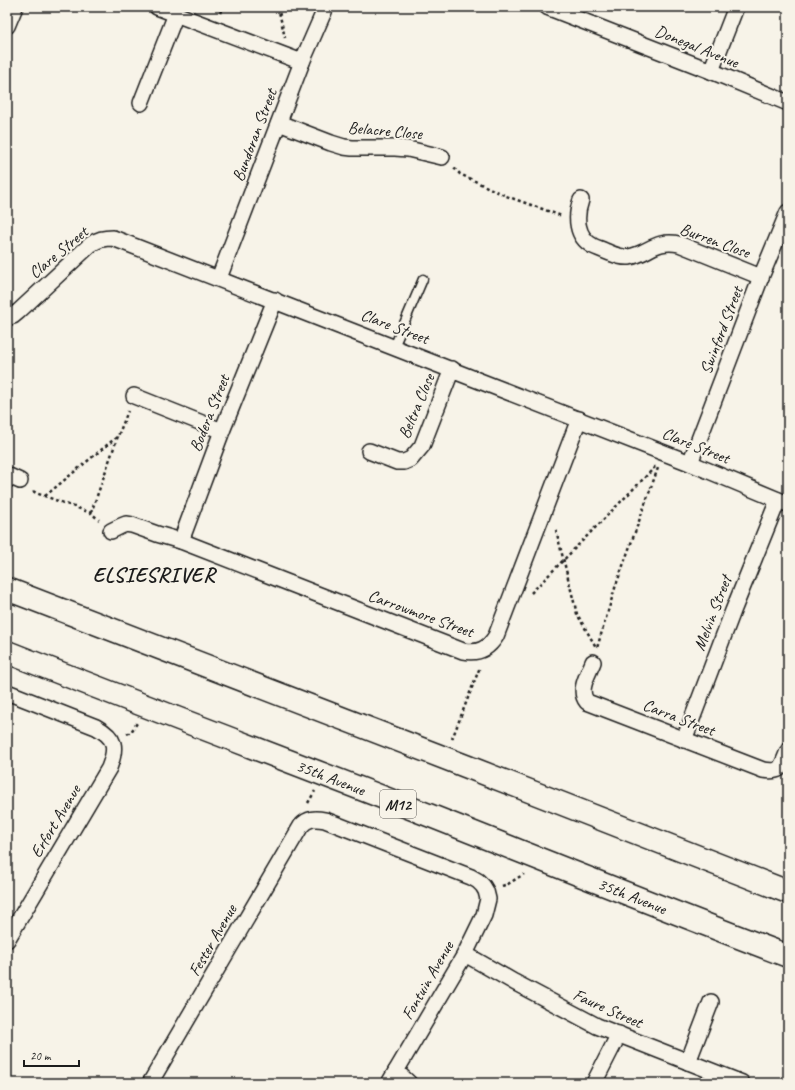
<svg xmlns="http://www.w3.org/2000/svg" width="795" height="1090" font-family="Caveat,sans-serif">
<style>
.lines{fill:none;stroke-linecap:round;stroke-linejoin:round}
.service-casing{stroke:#1c1c1c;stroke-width:11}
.minor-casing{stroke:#1c1c1c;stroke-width:18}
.primary-casing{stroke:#1c1c1c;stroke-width:25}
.path{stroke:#1c1c1c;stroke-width:2.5;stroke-dasharray:3 3;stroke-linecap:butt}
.service{stroke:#f7f3e8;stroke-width:8}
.minor{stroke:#f7f3e8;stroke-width:15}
.primary{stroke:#f7f3e8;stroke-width:22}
.labels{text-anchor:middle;stroke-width:4;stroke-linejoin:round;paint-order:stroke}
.shield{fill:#f7f3e8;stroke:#5e5c59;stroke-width:1}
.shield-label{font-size:16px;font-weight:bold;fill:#1c1c1c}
.street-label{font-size:17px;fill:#1c1c1c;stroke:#f7f3e8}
.district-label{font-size:21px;font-weight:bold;letter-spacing:1px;fill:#1c1c1c;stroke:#f7f3e8}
</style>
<rect width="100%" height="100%" fill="#f7f3e8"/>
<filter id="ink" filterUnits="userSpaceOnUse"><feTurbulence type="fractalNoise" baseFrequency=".025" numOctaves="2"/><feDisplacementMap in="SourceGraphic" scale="8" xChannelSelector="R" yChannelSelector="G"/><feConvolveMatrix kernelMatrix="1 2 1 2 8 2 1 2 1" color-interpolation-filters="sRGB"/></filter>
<g filter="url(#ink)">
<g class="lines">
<defs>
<polyline id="service" points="394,347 423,279"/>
<g id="minor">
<polyline points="157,7 302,62"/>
<polyline points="547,7 711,71 788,103"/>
<polyline points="7,26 15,7"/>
<polyline points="711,71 736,7"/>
<polyline points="141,103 176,14"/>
<polyline points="279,123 331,143 344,147 352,148 395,148 408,149 442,157"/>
<path d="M581 200C575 217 576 237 593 246 597 248 601 249 605 251 613 254 620 258 629 257 648 254 655 239 679 244L761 277"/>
<polyline points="219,278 302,62 326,7"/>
<path d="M7 318 13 316 19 311 90 245C98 239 104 238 113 238L690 463 788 504"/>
<polyline points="134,396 222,431"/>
<polyline points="369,451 397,462 404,462 411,459 422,446 452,369"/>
<polyline points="690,463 761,277 788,212"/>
<polyline points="7,475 20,481"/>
<path d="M111 531 121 526 126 524 132 525 157 534 181 541 463 651C478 654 488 649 496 636L579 419"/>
<polyline points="181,541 222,431 275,300"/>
<path d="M593 662C589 673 577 690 587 702L763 770C782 773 781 767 788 751"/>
<path d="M7 692 96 727C116 738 117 747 109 768L7 940"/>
<polyline points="684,740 733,611 778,500"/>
<polyline points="465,954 514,982 597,1026 742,1083"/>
<polyline points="688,1062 711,1002"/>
<polyline points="396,1071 409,1083"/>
<path d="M150 1083 301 826C308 818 315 818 325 820L471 877 478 881 483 886 486 891 488 899 484 915 465 954 389 1083"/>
<polyline points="594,1083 619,1034"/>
</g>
<g id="primary">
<polyline points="7,589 468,767 788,892"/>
<path id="s1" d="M7 652C148 708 290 761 431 816 550 863 669 911 788 956"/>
</g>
</defs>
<use href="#service" class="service-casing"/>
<use href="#minor" class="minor-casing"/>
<use href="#primary" class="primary-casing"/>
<g class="path">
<polyline points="278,7 285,38"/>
<polyline points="220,13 223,7"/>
<polyline points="454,168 460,174 506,196 562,216"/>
<polyline points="33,491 36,493 91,513 99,520"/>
<polyline points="45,496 118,436 128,411"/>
<polyline points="91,513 118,436"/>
<polyline points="556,530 577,614 596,647"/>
<polyline points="531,593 655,467 658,468 615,588 597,648"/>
<polyline points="127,734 131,732 137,723"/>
<polyline points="452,739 480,667"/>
<polyline points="308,803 315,791"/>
<polyline points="502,886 508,884 524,874"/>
</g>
<use href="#service" class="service"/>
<use href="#minor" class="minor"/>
<use href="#primary" class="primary"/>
</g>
</g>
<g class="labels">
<rect class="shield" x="380" y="790" width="36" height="28" rx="3"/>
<g class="shield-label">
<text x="398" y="810">M12</text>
</g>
<g class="street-label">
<text transform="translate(697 46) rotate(22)" y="6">Donegal Avenue</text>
<text transform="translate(385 130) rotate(5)" y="6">Belacre Close</text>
<text transform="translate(254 135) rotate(-69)" y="6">Bundoran Street</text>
<text transform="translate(715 240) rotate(20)" y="6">Burren Close</text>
<text transform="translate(58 252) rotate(-40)" y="6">Clare Street</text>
<text transform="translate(395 326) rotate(21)" y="6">Clare Street</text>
<text transform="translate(721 330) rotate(-69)" y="6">Swinford Street</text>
<text transform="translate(416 406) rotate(-67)" y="6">Beltra Close</text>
<text transform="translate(209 413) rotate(-68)" y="6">Bodera Street</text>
<text transform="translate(696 445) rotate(22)" y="6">Clare Street</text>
<text transform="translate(421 613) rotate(20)" y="6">Carrowmore Street</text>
<text transform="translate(712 613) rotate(-69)" y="6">Melvin Street</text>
<text transform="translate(679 717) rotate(21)" y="6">Carra Street</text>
<text dy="6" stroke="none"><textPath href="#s1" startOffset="347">35th Avenue</textPath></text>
<text transform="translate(55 821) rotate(-59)" y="6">Erfort Avenue</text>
<text dy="6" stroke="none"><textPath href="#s1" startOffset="671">35th Avenue</textPath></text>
<text transform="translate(212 940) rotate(-60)" y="6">Fester Avenue</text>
<text transform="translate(427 980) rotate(-60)" y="6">Fontuin Avenue</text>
<text transform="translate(608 1008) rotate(24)" y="6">Faure Street</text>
</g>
<g class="district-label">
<text x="154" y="582">ELSIESRIVER</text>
</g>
</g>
<rect width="795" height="1090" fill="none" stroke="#f7f3e8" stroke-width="24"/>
<rect x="12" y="12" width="771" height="1066" fill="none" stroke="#1c1c1c" stroke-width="1.5" filter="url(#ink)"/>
<path d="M24 1060v6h55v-6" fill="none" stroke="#1c1c1c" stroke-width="2"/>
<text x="30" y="1060" font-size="12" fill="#1c1c1c" stroke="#f7f3e8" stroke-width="3" paint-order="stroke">20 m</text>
</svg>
